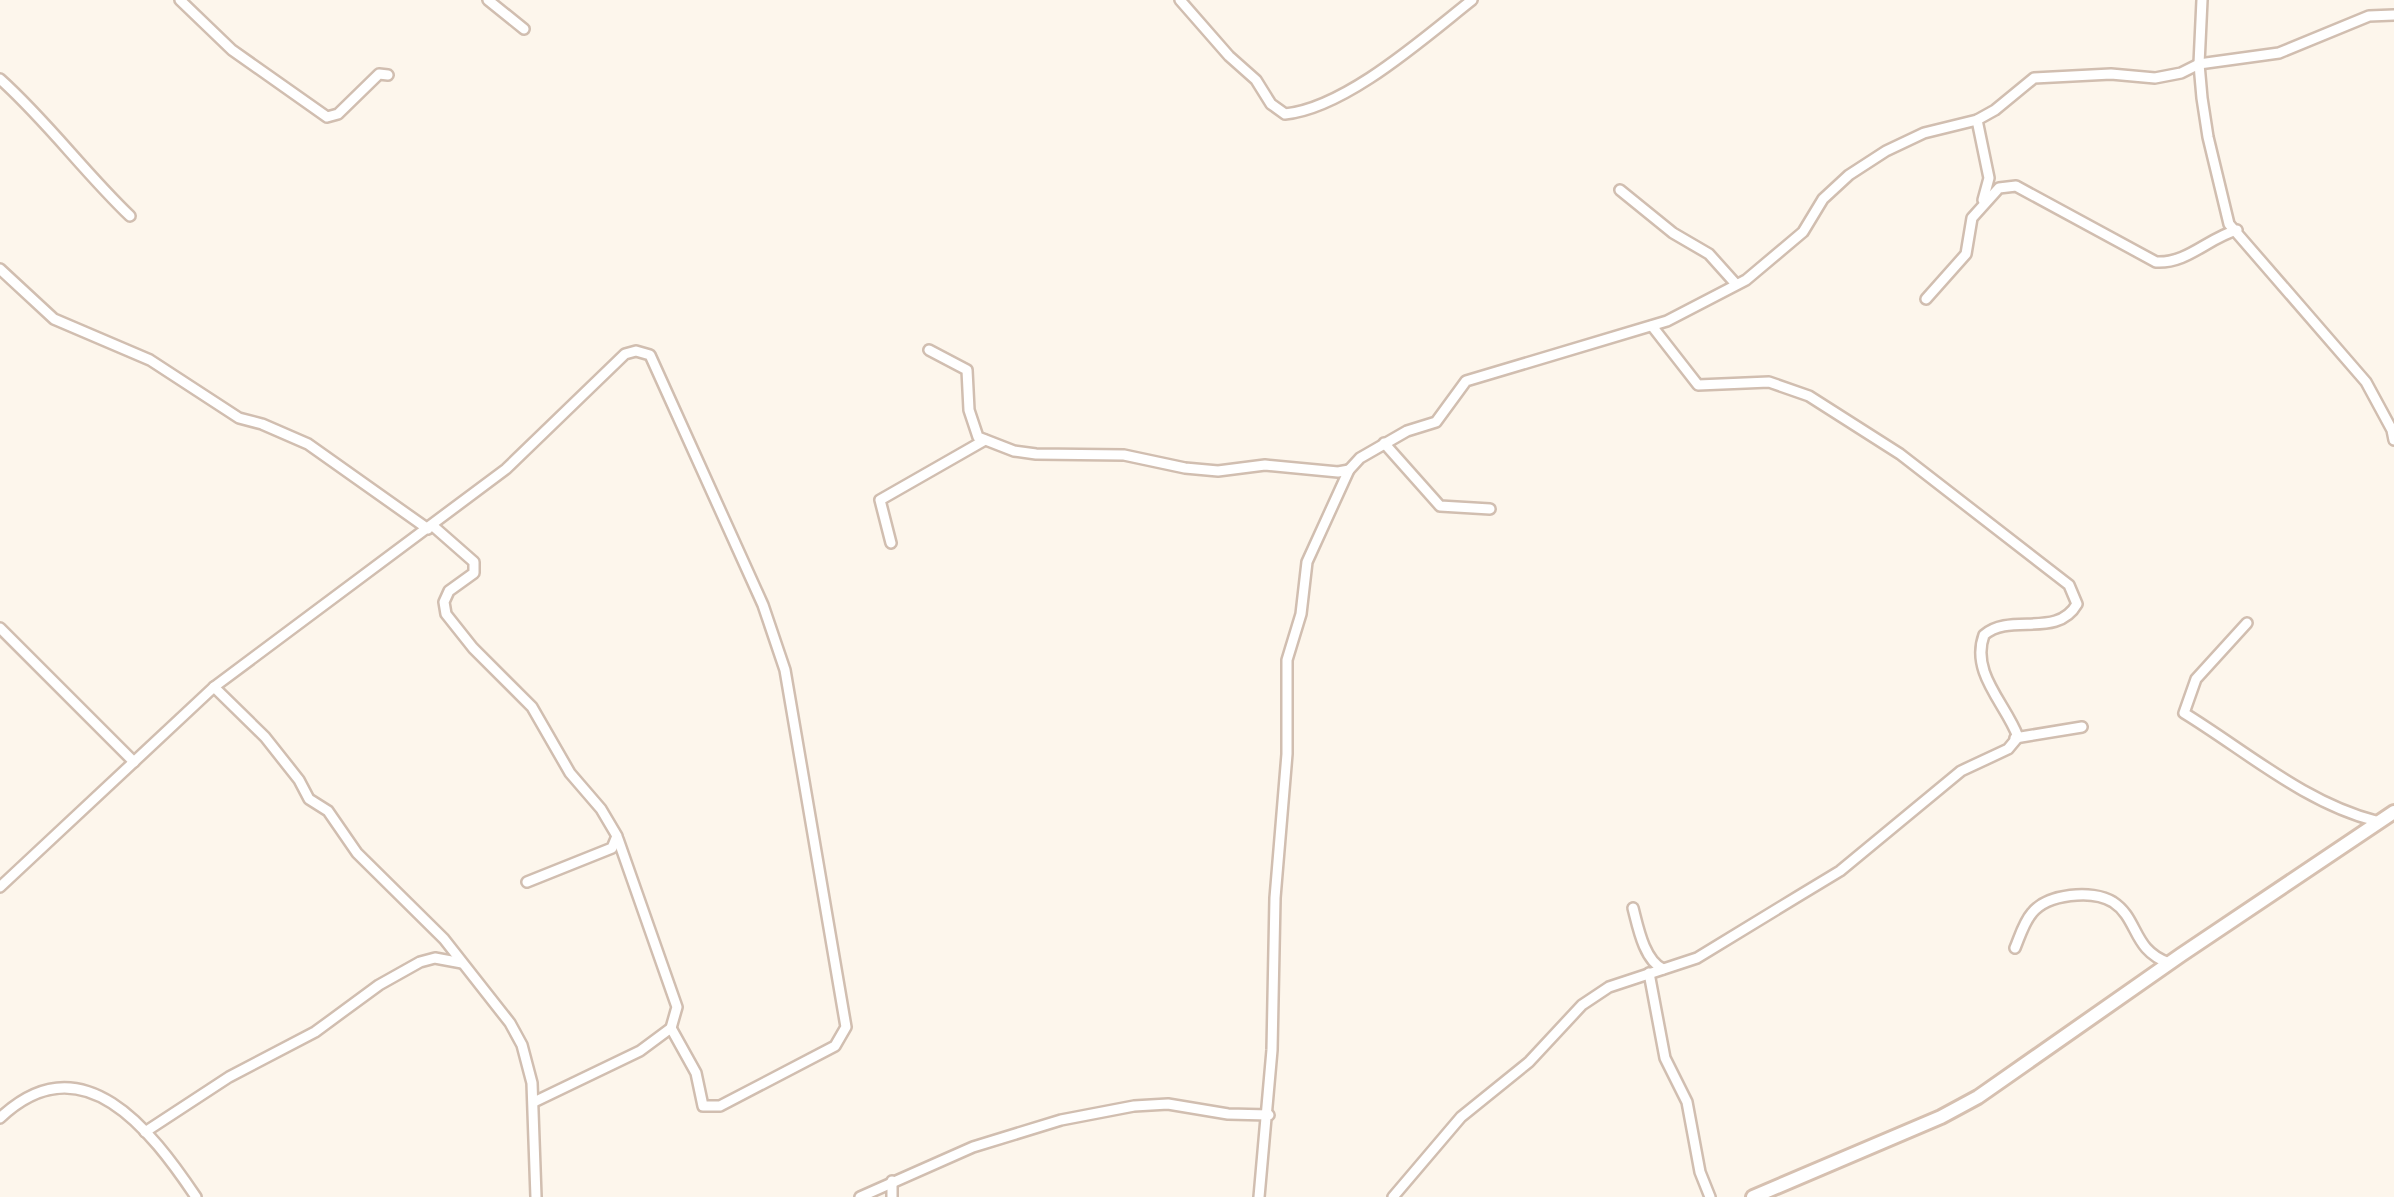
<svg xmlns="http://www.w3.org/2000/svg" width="2394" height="1197" font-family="Raleway,sans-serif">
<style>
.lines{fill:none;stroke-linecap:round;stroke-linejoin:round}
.street-casing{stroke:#d1beb0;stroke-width:14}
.secondary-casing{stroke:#d6c0b0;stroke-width:18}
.street{stroke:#fff;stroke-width:9}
.secondary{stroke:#fff;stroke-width:12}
</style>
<rect width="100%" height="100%" fill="#fdf6ec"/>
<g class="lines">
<defs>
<g id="street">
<polyline points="180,0 232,50 327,117 338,114 379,74 388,75"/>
<polyline points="488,0 524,29"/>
<path d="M1180 0 1229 56 1256 80 1271 104 1285 114C1346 108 1425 37 1472 0"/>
<polyline points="2202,0 2199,64 2202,98 2208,137 2229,224 2366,382 2392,430 2394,440"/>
<path d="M0 79C47 121 84 172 130 216"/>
<polyline points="1977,120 1989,178 1983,200"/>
<polyline points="1620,190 1673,233 1709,254 1735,283"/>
<polyline points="0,269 54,319 150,360 239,418 262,424 308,444 428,529"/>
<path d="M1926 299 1966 254 1972 218 1999 188 2016 186 2156 262C2187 264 2208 238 2237 230"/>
<polyline points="929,350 967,370 969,410 978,437 1014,451 1036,454 1124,455 1185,468 1218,471 1265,465 1338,472 1349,470"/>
<polyline points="1384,443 1440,506 1490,509"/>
<polyline points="433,526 474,562 474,573 449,591 444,602 446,614 473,648 532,707 570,773 601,809 617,836 612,848 527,882"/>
<polyline points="891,543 880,500 985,440"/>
<path d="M2247 623 2196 679 2184 713C2246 751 2305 803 2376 821"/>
<polyline points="0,628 134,762"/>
<polyline points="214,687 265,737 299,780 309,799 328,811 357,853 444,939 510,1023 522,1045 532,1083 536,1197"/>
<polyline points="2015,738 2082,727"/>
<polyline points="618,839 677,1007 671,1028"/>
<polyline points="0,887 214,687 506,469 625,354 636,351 650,355 763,605 785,670 846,1027 835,1046 720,1106 703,1106 696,1073 671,1028 640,1051 534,1102"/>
<path d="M1633 908C1638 927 1644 960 1663 969"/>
<path d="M2015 948C2020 936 2024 922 2032 913 2047 894 2092 889 2113 902 2139 919 2132 950 2169 963"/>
<polyline points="1649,973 1665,1058 1687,1102 1700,1172 1710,1197"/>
<path d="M0 1118C82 1040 151 1130 196 1197"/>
<polyline points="145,1132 229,1077 315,1032 379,985 420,962 435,958 462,963"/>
<polyline points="892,1181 892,1197"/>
<polyline points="860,1197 973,1147 1061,1120 1134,1106 1168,1104 1228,1114 1269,1115"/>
<polyline points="1259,1197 1272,1050 1275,898 1287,754 1287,660 1301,614 1307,562 1349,470 1360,458 1407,431 1436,422 1466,381 1667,321 1746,280 1803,232 1823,199 1849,175 1886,151 1924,133 1977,120 1995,110 2034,78 2111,74 2155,78 2181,73 2199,64 2279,53 2369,16 2394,15"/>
<path d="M1393 1197 1461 1117 1529 1062 1582 1005 1609 987 1697 958 1797 897 1840 871 1961 771 2008 749 2018 737C2006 704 1970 673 1984 635 2010 612 2057 639 2077 604L2069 585 1900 454 1809 396 1769 382 1698 385 1652 326"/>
</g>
<polyline id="secondary" points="1753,1197 1941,1117 1978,1097 2181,955 2394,812"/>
</defs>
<use href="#street" class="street-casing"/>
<use href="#secondary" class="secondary-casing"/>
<use href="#street" class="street"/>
<use href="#secondary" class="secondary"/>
</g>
</svg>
